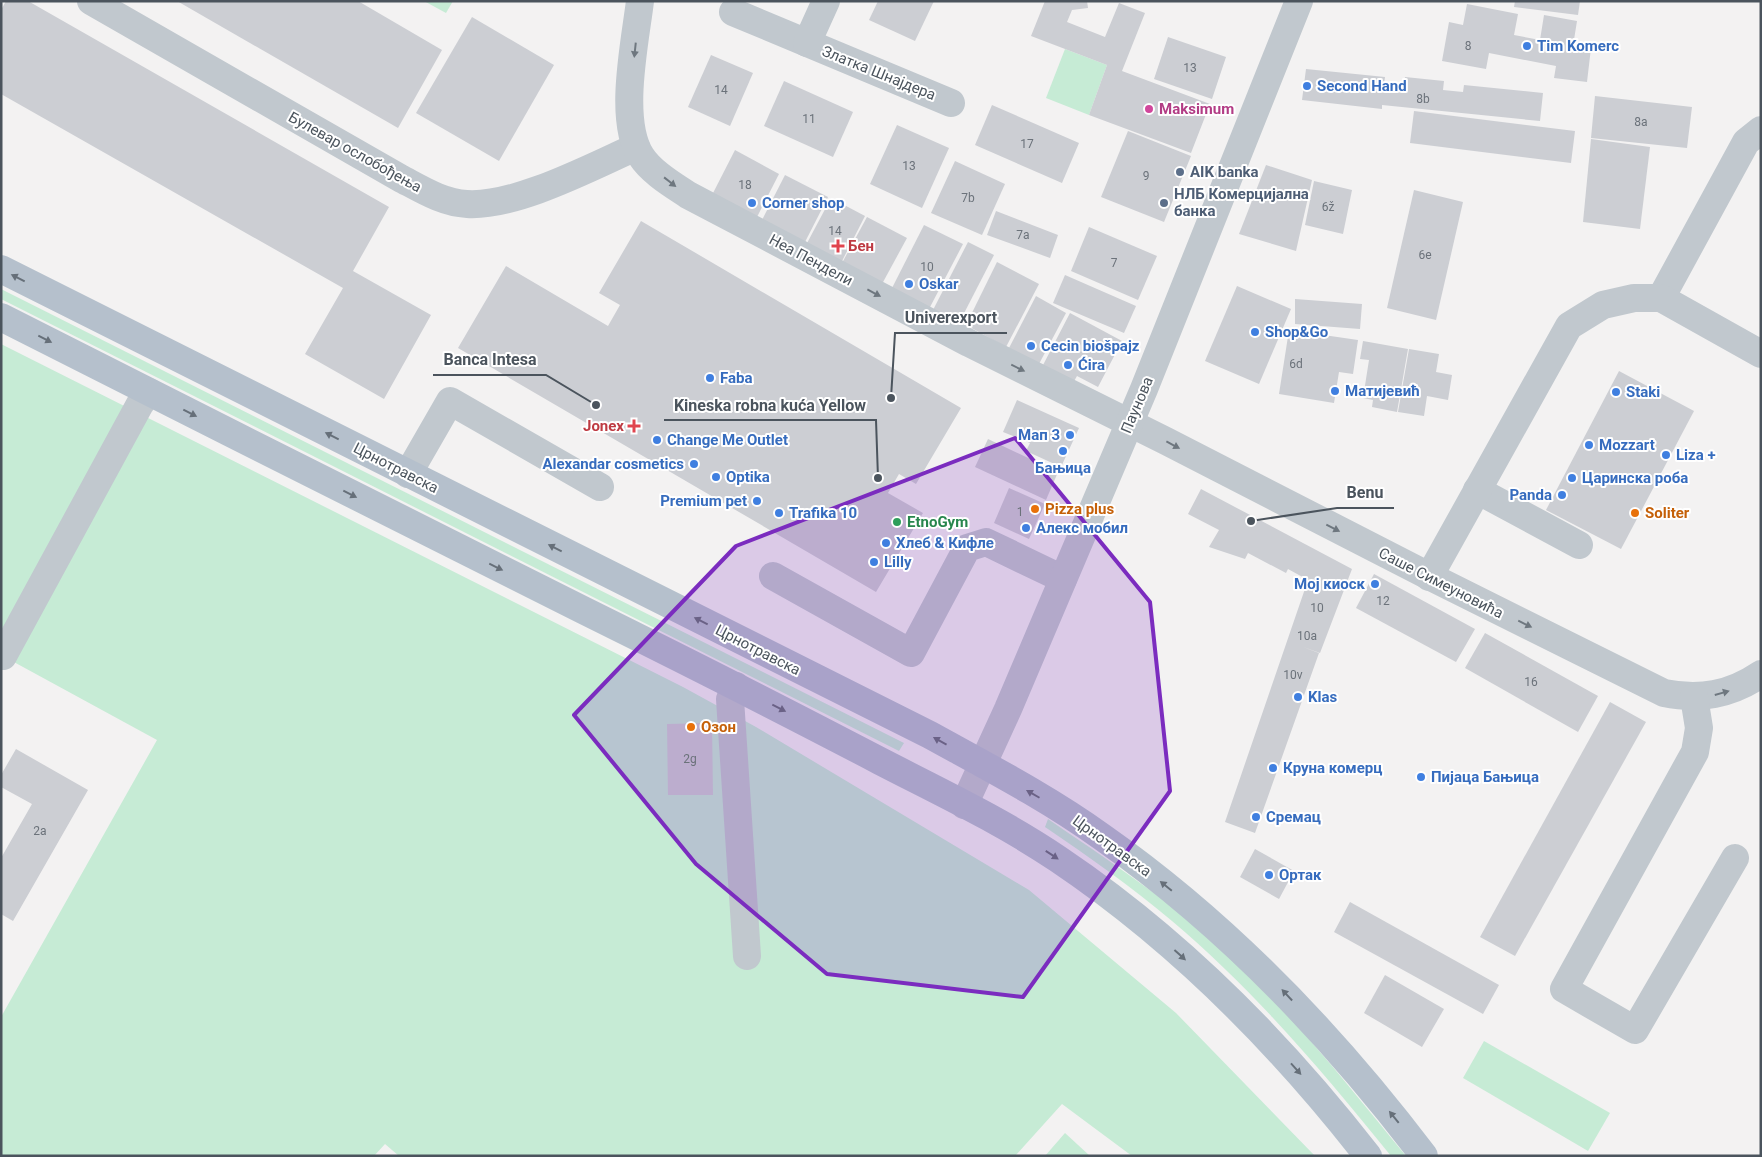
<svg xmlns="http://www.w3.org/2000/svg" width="1762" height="1157" font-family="Roboto,sans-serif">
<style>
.green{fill:#c6ebd5}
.building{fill:#ccced3}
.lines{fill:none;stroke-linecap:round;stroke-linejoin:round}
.minor{stroke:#c1c8ce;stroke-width:28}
.major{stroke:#b5c0cc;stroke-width:28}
.oneway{fill:#6e777f}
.oneway2{fill:#666f79}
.marked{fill:#7b2cbf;fill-opacity:0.2;stroke:#7b2cbf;stroke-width:4;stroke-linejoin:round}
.shop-dot{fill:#3f7fe0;stroke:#fff;stroke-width:2}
.hotel-dot{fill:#d1479c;stroke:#fff;stroke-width:2}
.service-dot{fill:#5c6f8a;stroke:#fff;stroke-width:2}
.health-dot{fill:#e0444e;stroke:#fff;stroke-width:2}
.food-dot{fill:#e8710a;stroke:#fff;stroke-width:2}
.leisure-dot{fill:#2e9e5b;stroke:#fff;stroke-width:2}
.labels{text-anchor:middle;stroke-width:4;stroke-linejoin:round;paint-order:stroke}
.number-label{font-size:12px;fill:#6b727a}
.shop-label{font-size:15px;font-weight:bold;fill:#366cbe;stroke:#fff;text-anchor:start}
.street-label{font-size:15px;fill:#4b545d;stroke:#fff}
.hotel-label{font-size:15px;font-weight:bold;fill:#b23c85;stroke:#fff;text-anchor:start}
.service-label{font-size:15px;font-weight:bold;fill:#4e5e75;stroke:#fff;text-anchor:start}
.health-label{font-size:15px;font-weight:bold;fill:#be3a42;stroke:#fff;text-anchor:start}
.food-label{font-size:15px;font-weight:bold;fill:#c56008;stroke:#fff;text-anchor:start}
.leisure-label{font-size:15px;font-weight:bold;fill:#27864d;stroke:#fff;text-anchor:start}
.leader{fill:none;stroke:#4b545d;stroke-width:2}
.callout-dot{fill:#4b545d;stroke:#fff;stroke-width:2}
.callout-label{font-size:16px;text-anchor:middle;font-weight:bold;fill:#4b545d;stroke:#fff;stroke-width:4;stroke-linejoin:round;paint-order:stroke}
</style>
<rect width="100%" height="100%" fill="#f3f2f2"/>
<g class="green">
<polygon points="424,1 453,1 446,13"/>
<polygon points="1065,49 1107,65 1089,115 1046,98"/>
<polygon points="1,289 904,743 899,751 1,299"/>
<polygon points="1,344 683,687 756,727 1029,890 1176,1013 1315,1156 1132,1156 1062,1104 1015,1156 399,1156 385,1144 374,1156 1,1156 1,1017 157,740 1,655"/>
<path d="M1048 819C1105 858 1164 897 1216 943 1286 1006 1346 1083 1406 1156H1391C1324 1073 1254 990 1172 921 1132 887 1089 857 1045 827Z"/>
<polygon points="1484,1041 1610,1113 1588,1151 1463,1078"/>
<polygon points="1065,1133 1090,1156 1045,1156"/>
</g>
<g class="building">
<polygon points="6,1 28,1 389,207 353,271 431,315 384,399 305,354 343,288 1,94 1,10"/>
<polygon points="177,1 358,1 442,50 398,128"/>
<polygon points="878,1 934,1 915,41 869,20"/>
<polygon points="1045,1 1087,1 1088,8 1072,10 1067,22 1105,37 1119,3 1145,13 1122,71 1210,104 1191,153 1089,115 1107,65 1031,36"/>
<polygon points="1515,1 1580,1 1578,15 1514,7"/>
<polygon points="1467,4 1518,14 1514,35 1540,40 1544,15 1577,21 1573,46 1591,48 1587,82 1554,78 1556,66 1489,53 1486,69 1442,61 1449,22 1463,25"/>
<polygon points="472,17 554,65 499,161 416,113"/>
<polygon points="1168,37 1226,57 1212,99 1154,79"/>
<polygon points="711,55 753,73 730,126 688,107"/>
<polygon points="1306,69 1385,77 1384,84 1404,86 1405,77 1444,81 1443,90 1463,92 1464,85 1543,93 1540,121 1382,105 1382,109 1302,100"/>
<polygon points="784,81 853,112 833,157 764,126"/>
<polygon points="1595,96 1692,107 1687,148 1591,138"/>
<polygon points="992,105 1079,143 1062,183 975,145"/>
<polygon points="1414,111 1575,131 1571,163 1410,143"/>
<polygon points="897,125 949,148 922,208 870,184"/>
<polygon points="1128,131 1191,156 1164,222 1101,197"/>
<polygon points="1591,139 1650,147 1640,229 1583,222"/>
<polygon points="735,150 779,174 756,219 711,197"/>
<polygon points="955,161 1005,184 982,235 931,213"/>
<polygon points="1266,165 1312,180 1296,251 1239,234"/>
<polygon points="785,175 828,197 804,244 761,222"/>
<polygon points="1314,181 1352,190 1343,234 1305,225"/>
<polygon points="1414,190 1463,202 1436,320 1387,308"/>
<polygon points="831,198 865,216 841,263 806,245"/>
<polygon points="996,211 1058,235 1050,258 987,235"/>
<polygon points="867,217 907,238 882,284 842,263"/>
<polygon points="641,221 961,408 916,484 899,474 888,493 923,513 876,592 458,348 506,266 608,326 620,305 599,293"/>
<polygon points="924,225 963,244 929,309 891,290"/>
<polygon points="1089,227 1157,256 1138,300 1071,271"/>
<polygon points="968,242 994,255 959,323 933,310"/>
<polygon points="997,262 1039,284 1006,347 966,325"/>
<polygon points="1065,275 1136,306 1124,333 1053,303"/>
<polygon points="1237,286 1291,309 1259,384 1205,361"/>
<polygon points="1036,296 1066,313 1039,364 1009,348"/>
<polygon points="1295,299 1362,304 1360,329 1295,324"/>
<polygon points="1070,313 1122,341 1098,387 1077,376 1073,383 1042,367"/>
<polygon points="1289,330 1358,340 1353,374 1339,372 1334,403 1279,394"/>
<polygon points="1363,341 1408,349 1397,412 1372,407 1373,400 1363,398 1369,360 1360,359"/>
<polygon points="1409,349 1439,354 1436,372 1452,375 1448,400 1427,396 1424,416 1398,412"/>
<polygon points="1619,371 1694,411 1621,549 1546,510"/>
<polygon points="1017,400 1079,428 1061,467 1026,451 1030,443 1003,432"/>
<polygon points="988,439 1058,472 1046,500 975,467"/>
<polygon points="1009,488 1045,504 1029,539 994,523"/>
<polygon points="1201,489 1352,569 1320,653 1303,647 1319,653 1255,833 1225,822 1308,580 1288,569 1286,573 1248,553 1245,559 1209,547 1219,530 1188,514"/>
<polygon points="1374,574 1475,629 1456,662 1356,608"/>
<polygon points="1485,633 1598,696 1578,732 1465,668"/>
<polygon points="1610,702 1646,722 1515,956 1480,937"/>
<polygon points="712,723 713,795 668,795 667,724"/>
<polygon points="16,749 88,790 13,921 1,914 1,858 32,804 1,787 1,775"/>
<polygon points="1255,849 1294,871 1279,899 1240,877"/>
<polygon points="1350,902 1499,985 1483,1014 1334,932"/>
<polygon points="1385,975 1444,1009 1422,1047 1364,1013"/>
</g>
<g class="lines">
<g class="minor">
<path d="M91 1 400 178C421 189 443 203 467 204 516 207 591 167 636 147"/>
<path d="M640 1C635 43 618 120 641 156 651 172 673 185 688 195L969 343 1166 441 1423 573 1664 693C1700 700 1730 695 1761 674"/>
<polyline points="733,12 951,103"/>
<polyline points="807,43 826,1"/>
<polyline points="1661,298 1746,142 1761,130"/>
<polyline points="408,474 450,401 600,487"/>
<polyline points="1477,490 1579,545"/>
<polyline points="773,576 911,653 967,548 986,542 1063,579"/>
<polyline points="1429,577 1569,326 1603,305 1634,298 1661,298 1761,354"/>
<polyline points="3,656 140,404 149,392"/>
<polyline points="736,686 730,699 747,956"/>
<polyline points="1694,697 1699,728 1695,752 1564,989 1635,1030 1735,858"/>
<polyline points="964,805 1008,709 1144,389 1299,1"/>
</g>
<g class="major">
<path d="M1 269 930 735C988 767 1048 798 1102 837 1226 924 1333 1036 1424 1156"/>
<path d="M1 317C195 415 388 513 583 610 682 659 781 709 880 761 940 792 1002 821 1058 859 1177 939 1280 1043 1368 1156"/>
</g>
</g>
<defs><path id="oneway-solid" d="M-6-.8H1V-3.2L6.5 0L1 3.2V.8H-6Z" transform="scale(1.25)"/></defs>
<g class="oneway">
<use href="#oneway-solid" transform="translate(635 50) rotate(96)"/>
<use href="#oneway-solid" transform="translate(670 182) rotate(38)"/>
<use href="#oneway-solid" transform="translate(874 293) rotate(28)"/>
<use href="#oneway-solid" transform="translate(1018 368) rotate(26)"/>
<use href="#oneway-solid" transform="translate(1173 445) rotate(28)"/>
<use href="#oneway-solid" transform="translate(1333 528) rotate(27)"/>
<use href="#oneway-solid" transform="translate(1525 624) rotate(26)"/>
<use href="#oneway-solid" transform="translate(1722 693) rotate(-16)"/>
</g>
<g class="oneway2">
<use href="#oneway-solid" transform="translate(18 278) rotate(-153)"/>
<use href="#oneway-solid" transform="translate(45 339) rotate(27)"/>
<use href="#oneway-solid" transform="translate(190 413) rotate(27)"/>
<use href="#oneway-solid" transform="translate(332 436) rotate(-153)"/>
<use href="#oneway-solid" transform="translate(350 494) rotate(27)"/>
<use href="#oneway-solid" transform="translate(555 548) rotate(-153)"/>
<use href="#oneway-solid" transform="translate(496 567) rotate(26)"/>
<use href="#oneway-solid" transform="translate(701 621) rotate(-153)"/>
<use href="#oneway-solid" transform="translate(779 708) rotate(27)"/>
<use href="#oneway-solid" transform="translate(940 741) rotate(-151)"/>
<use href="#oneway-solid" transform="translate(1033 794) rotate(-150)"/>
<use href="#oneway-solid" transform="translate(1052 855) rotate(33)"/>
<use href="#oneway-solid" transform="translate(1166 886) rotate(-141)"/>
<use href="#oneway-solid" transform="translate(1180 955) rotate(42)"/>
<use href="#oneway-solid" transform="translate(1287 995) rotate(-133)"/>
<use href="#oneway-solid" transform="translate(1296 1069) rotate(48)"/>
<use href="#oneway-solid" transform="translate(1394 1117) rotate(-129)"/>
</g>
<path class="marked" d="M1015 438 1150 602 1170 791 1023 997 827 974 696 864 574 715 736 546Z"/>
<g class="shop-dot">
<circle cx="1527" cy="46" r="5"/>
<circle cx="1307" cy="86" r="5"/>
<circle cx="752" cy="203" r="5"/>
<circle cx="909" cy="284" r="5"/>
<circle cx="1255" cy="332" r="5"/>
<circle cx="1031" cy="346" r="5"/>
<circle cx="1068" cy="365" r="5"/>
<circle cx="710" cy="378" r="5"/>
<circle cx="1335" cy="391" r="5"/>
<circle cx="1616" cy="392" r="5"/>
<circle cx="1070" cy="435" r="5"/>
<circle cx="657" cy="440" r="5"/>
<circle cx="1589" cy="445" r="5"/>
<circle cx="1063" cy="451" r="5"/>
<circle cx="1666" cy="455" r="5"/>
<circle cx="694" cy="464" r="5"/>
<circle cx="716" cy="477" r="5"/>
<circle cx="1572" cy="478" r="5"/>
<circle cx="1562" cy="495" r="5"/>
<circle cx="757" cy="501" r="5"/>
<circle cx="779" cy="513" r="5"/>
<circle cx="1026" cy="528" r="5"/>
<circle cx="886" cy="543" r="5"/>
<circle cx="874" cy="562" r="5"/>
<circle cx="1375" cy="584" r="5"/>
<circle cx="1298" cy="697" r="5"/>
<circle cx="1273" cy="768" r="5"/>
<circle cx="1421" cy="777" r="5"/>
<circle cx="1256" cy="817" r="5"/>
<circle cx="1269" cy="875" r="5"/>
</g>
<circle class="hotel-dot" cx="1149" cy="109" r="5"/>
<g class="service-dot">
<circle cx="1180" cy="172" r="5"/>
<circle cx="1164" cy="203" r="5"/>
</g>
<g class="health-dot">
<path d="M835.5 238.5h5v5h5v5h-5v5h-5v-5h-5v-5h5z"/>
<path d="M631.5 418.5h5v5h5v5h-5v5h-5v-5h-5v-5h5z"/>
</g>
<g class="food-dot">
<circle cx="1035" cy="509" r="5"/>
<circle cx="1635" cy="513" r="5"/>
<circle cx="691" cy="727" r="5"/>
</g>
<circle class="leisure-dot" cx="897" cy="522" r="5"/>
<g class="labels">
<g class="number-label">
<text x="1468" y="50">8</text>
<text x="1190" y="72">13</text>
<text x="721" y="94">14</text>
<text x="1423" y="103">8b</text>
<text x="809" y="123">11</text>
<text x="1641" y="126">8a</text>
<text x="1027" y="148">17</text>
<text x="909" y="170">13</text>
<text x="1146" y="180">9</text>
<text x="745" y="189">18</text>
<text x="968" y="202">7b</text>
<text x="1328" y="211">6ž</text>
<text x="835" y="235">14</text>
<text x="1023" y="239">7a</text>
<text x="1425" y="259">6e</text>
<text x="1114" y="267">7</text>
<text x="927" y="271">10</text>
<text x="1296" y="368">6d</text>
<text x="1020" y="516">1</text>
<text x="1383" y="605">12</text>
<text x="1317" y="612">10</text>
<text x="1307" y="640">10a</text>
<text x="1293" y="679">10v</text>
<text x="1531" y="686">16</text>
<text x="690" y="763">2g</text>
<text x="40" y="835">2a</text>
</g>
<g class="shop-label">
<text x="1537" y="51">Tim Komerc</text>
<text x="1317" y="91">Second Hand</text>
<text x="762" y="208">Corner shop</text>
<text x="919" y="289">Oskar</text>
<text x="1265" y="337">Shop&amp;Go</text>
<text x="1041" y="351">Cecin biošpajz</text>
<text x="1078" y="370">Ćira</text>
<text x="720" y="383">Faba</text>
<text x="1345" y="396">Матијевић</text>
<text x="1626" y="397">Staki</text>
<text x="1060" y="440" text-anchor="end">Мап 3</text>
<text x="667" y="445">Change Me Outlet</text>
<text x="1599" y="450">Mozzart</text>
<text x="1676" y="460">Liza +</text>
<text x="684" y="469" text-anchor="end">Alexandar cosmetics</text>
<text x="1063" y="473" text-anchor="middle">Бањица</text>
<text x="726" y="482">Optika</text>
<text x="1582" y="483">Царинска роба</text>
<text x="1552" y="500" text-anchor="end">Panda</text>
<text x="747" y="506" text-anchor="end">Premium pet</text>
<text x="789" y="518">Trafika 10</text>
<text x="1036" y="533">Алекс мобил</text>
<text x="896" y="548">Хлеб &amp; Кифле</text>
<text x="884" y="567">Lilly</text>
<text x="1365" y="589" text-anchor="end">Мој киоск</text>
<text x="1308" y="702">Klas</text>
<text x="1283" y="773">Круна комерц</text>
<text x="1431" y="782">Пијаца Бањица</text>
<text x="1266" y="822">Сремац</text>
<text x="1279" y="880">Ортак</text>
</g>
<g class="street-label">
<text transform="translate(879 73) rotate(22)" y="5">Златка Шнајдера</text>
<text transform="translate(355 152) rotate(29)" y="5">Булевар ослобођења</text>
<text transform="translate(811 260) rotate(28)" y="5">Неа Пендели</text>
<text transform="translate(1137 405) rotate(-67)" y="5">Паунова</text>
<text transform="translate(396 468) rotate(27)" y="5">Црнотравска</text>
<text transform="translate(1441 583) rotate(27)" y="5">Саше Симеуновића</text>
<text transform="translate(758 650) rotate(27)" y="5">Црнотравска</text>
<text transform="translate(1112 846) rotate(36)" y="5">Црнотравска</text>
</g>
<g class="hotel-label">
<text x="1159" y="114">Maksimum</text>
</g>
<g class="service-label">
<text x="1190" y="177">AIK banka</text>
<text x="1174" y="199">НЛБ Комерцијална<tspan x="1174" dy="17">банка</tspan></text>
</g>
<g class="health-label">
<text x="848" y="251">Бен</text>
<text x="624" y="431" text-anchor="end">Jonex</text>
</g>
<g class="food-label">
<text x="1045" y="514">Pizza plus</text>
<text x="1645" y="518">Soliter</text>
<text x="701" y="732">Озон</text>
</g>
<g class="leisure-label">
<text x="907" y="527">EtnoGym</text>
</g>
</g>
<path class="leader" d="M891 398L895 333H1007M596 405L546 375H433M878 478L876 420H664M1251 521L1337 508H1394"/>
<g class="callout-dot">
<circle cx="891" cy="398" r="5"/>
<circle cx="596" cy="405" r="5"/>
<circle cx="878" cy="478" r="5"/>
<circle cx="1251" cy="521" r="5"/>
</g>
<g class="callout-label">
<text x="951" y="323">Univerexport</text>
<text x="490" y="365">Banca Intesa</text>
<text x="770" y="411">Kineska robna kuća Yellow</text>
<text x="1365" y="498">Benu</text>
</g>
<rect width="1762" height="1157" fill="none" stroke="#4b545d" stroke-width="5"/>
</svg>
